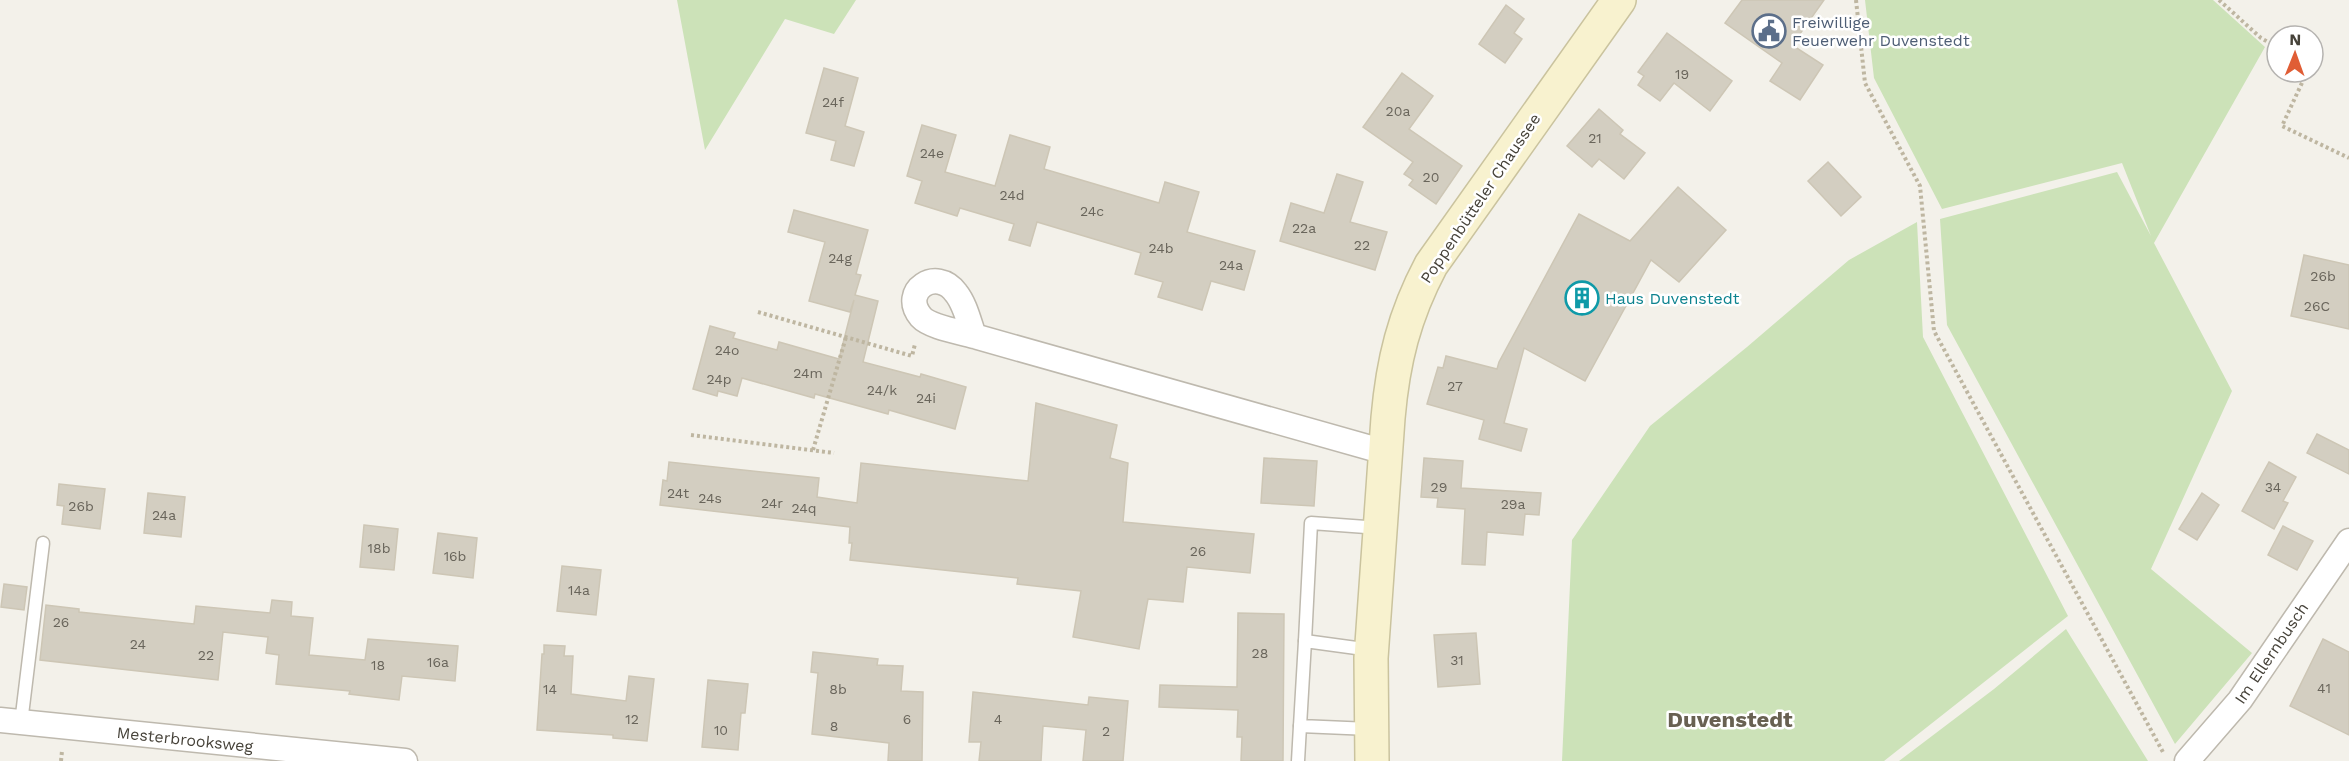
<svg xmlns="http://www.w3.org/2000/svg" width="2349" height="761" font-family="'Work Sans',sans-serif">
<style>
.green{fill:#cce2b8}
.building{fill:#d3cec1;stroke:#cdc6b5;stroke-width:1.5}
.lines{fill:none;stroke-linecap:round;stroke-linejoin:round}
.service-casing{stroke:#beb9ae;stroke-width:15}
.minor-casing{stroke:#beb9ae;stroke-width:27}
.secondary-casing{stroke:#cac39e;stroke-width:36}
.path{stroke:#beb6a1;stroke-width:4;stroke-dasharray:3 3;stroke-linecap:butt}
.service{stroke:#fff;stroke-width:12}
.minor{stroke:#fff;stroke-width:24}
.secondary{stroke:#f8f2cf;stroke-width:33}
.labels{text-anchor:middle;stroke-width:5;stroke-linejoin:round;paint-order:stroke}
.number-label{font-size:14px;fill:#69655b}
.service-label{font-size:16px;fill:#4e5e75;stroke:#fff;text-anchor:start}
.street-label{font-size:16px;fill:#464239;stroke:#fff}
.culture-label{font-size:16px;fill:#0d838f;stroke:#fff;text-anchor:start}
.district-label{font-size:22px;font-weight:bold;fill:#686152;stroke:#fff}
</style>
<rect width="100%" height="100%" fill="#f3f1ea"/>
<g class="green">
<polygon points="677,0 856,0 834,34 785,19 705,150"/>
<polygon points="1865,0 2213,0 2265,47 2154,243 2232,391 2151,569 2252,653 2175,744 1947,325 1940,219 2117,172 2151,236 2122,163 1942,209 1874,78"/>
<polygon points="1917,222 1923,337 2068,616 1884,761 1562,761 1572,540 1650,426 1747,347 1849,260"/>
<polygon points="2066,629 2148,761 1899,761 1994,689"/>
</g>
<g class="building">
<polygon points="1742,0 1824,0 1792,45 1823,65 1800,100 1770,81 1782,63 1725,23"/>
<polygon points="1506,5 1524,19 1514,33 1522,39 1505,63 1479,44"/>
<polygon points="1667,33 1732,81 1710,111 1674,83 1660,101 1638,85 1644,76 1638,72"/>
<polygon points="824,68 858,78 845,126 864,132 854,166 831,160 836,141 806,133"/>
<polygon points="1402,73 1433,96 1409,129 1462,166 1436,204 1409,185 1413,180 1404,174 1413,162 1363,127"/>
<polygon points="1599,109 1623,130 1620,134 1645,153 1624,179 1599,159 1592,167 1567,146"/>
<polygon points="922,125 956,135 945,172 995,186 1010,135 1050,147 1044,169 1159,203 1165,182 1199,192 1187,232 1255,251 1244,290 1211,281 1202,310 1158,297 1163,282 1135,274 1141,253 1037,222 1030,246 1009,240 1014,224 960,208 957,216 915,203 922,181 907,176"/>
<polygon points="1828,162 1861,197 1841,216 1808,181"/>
<polygon points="1337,174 1363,182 1350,222 1387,232 1375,270 1280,241 1291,203 1324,213"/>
<polygon points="1678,187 1726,230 1679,282 1651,260 1585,381 1524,348 1504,423 1527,429 1521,451 1479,439 1484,420 1427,404 1438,367 1443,368 1446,356 1497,369 1499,362 1579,214 1630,241"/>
<polygon points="794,210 868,230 856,274 861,275 855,295 878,301 863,362 920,377 921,374 966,387 955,429 889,410 888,414 815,394 814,398 742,378 737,396 718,391 717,396 693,389 710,326 735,333 733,338 777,350 779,342 839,359 854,300 850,312 809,301 825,242 788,232"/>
<polygon points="2304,255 2349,265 2349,329 2291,316"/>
<polygon points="1036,403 1117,425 1110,458 1128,463 1123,522 1254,534 1250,573 1187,567 1183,602 1148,599 1139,649 1073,637 1081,591 1017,584 1018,578 850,560 852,543 849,543 850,527 660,505 663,480 667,481 669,462 819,478 817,497 857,503 861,463 1028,481"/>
<polygon points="2317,434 2349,450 2349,474 2307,453"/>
<polygon points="1264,458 1317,461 1314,506 1261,503"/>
<polygon points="1424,458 1463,461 1461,488 1541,493 1539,515 1525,514 1523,535 1487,532 1485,565 1462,564 1465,509 1437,507 1438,498 1421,497"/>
<polygon points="2269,462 2296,477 2283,501 2288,503 2274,529 2242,511"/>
<polygon points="59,484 105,489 100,529 62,524 64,506 57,505"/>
<polygon points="148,493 185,497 181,537 144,533"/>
<polygon points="2202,493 2219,505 2197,540 2179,529"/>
<polygon points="364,525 398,529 394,570 360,567"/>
<polygon points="2283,526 2313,541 2297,570 2268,555"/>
<polygon points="438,533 477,538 473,578 433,573"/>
<polygon points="562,566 601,570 596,615 557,611"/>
<polygon points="4,584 27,587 24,610 1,607"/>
<polygon points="272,600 292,602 291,616 313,618 309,655 365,660 368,639 458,646 455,681 402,676 399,700 349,694 350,691 276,684 279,655 266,653 268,637 223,632 218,680 40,660 46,605 79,609 79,612 194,624 196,606 270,613"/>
<polygon points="1238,613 1284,614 1283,761 1241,761 1242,737 1237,737 1238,710 1159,707 1160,685 1237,687"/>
<polygon points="1476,633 1480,684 1438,687 1434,635"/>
<polygon points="2323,639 2349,652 2349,735 2290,706"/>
<polygon points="544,645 565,646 564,656 573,656 571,694 626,701 629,676 654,679 647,741 613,738 613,735 537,730 542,654 544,654"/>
<polygon points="813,652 878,659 877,665 903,666 901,691 923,692 922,761 888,761 889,743 812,734 818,673 811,672"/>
<polygon points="708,680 748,684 745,713 741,713 738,750 702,747"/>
<polygon points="973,692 1088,705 1089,697 1128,701 1123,761 1083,761 1086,730 1043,726 1041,761 979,761 981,742 969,742"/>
</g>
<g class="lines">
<defs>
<g id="service">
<polyline points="1305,641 1311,523 1380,528"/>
<polyline points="21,723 43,543"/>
<polyline points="1370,729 1300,726 1305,641 1371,650"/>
<polyline points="1298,761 1300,726"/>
</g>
<g id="minor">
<path d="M974 336C969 322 965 304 956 293 937 266 899 291 921 317 930 327 961 332 974 336L1385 452"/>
<polyline points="0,720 405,761"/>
<polyline points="2187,761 2240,700 2349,541"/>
</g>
<path id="secondary" d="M1372 761 1371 658 1388 418C1393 361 1404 316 1431 265L1619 0"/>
</defs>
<use href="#service" class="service-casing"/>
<use href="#minor" class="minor-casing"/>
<use href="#secondary" class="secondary-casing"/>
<g class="path">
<polyline points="1856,0 1865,83 1920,186 1934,331 2164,754"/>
<polyline points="2219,0 2261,38 2277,47"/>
<polyline points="2307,72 2282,126 2349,158"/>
<polyline points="758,312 912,356 915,344"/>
<polyline points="691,435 834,453"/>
<polyline points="813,450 846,337"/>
<polyline points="61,761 62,751"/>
</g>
<use href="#service" class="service"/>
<use href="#minor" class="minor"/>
<use href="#secondary" class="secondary"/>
</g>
<defs>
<symbol id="civic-ring" viewBox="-11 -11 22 22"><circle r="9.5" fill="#fff" stroke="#5c6f8a" stroke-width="1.5"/><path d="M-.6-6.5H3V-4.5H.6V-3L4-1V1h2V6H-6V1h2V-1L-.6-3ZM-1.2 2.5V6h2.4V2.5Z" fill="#5c6f8a"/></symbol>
<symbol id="building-ring" viewBox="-11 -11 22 22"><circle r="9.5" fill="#fff" stroke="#0f9aa8" stroke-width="1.5"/><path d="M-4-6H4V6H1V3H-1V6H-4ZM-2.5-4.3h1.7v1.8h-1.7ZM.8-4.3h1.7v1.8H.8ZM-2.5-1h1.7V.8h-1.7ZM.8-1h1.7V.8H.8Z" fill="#0f9aa8"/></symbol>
</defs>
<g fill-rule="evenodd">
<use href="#civic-ring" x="1750" y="12" width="38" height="38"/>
<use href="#building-ring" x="1563" y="279" width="38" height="38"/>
</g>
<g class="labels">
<g class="number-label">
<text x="1682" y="79">19</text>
<text x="833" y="107">24f</text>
<text x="1398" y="116">20a</text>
<text x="1595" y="143">21</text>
<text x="932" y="158">24e</text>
<text x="1431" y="182">20</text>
<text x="1012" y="200">24d</text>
<text x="1092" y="216">24c</text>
<text x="1304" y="233">22a</text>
<text x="1362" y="250">22</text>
<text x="1161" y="253">24b</text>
<text x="840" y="263">24g</text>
<text x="1231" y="270">24a</text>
<text x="2323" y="281">26b</text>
<text x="2317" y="311">26C</text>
<text x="727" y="355">24o</text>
<text x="808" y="378">24m</text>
<text x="719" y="384">24p</text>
<text x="1455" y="391">27</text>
<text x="882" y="395">24/k</text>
<text x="926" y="403">24i</text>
<text x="1439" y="492">29</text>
<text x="2273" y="492">34</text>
<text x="678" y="498">24t</text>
<text x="710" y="503">24s</text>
<text x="772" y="508">24r</text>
<text x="1513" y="509">29a</text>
<text x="81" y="511">26b</text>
<text x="804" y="513">24q</text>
<text x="164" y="520">24a</text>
<text x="379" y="553">18b</text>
<text x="1198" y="556">26</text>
<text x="455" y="561">16b</text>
<text x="579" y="595">14a</text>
<text x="61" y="627">26</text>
<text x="138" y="649">24</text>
<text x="1260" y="658">28</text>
<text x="206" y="660">22</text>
<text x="1457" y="665">31</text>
<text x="438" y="667">16a</text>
<text x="378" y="670">18</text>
<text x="2324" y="693">41</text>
<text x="550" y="694">14</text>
<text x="838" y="694">8b</text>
<text x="632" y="724">12</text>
<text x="907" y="724">6</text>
<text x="998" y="724">4</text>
<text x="834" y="731">8</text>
<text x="721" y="735">10</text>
<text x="1106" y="736">2</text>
</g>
<g class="service-label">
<text x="1792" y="28">Freiwillige<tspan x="1792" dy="18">Feuerwehr Duvenstedt</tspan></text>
</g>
<g class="street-label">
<text transform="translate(1480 198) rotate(-56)" y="6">Poppenbütteler Chaussee</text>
<text transform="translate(2271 653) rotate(-56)" y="6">Im Ellernbusch</text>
<text transform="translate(185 739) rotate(6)" y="6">Mesterbrooksweg</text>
</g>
<g class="culture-label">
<text x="1605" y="304">Haus Duvenstedt</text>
</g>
<g class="district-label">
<text x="1730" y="727">Duvenstedt</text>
</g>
</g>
<g transform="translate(2295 54) rotate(1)"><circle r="28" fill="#ffffff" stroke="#b5b3b0" stroke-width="1.5"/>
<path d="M0-4.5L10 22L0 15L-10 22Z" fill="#e05d35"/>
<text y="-9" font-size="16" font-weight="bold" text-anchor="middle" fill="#464239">N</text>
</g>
</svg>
